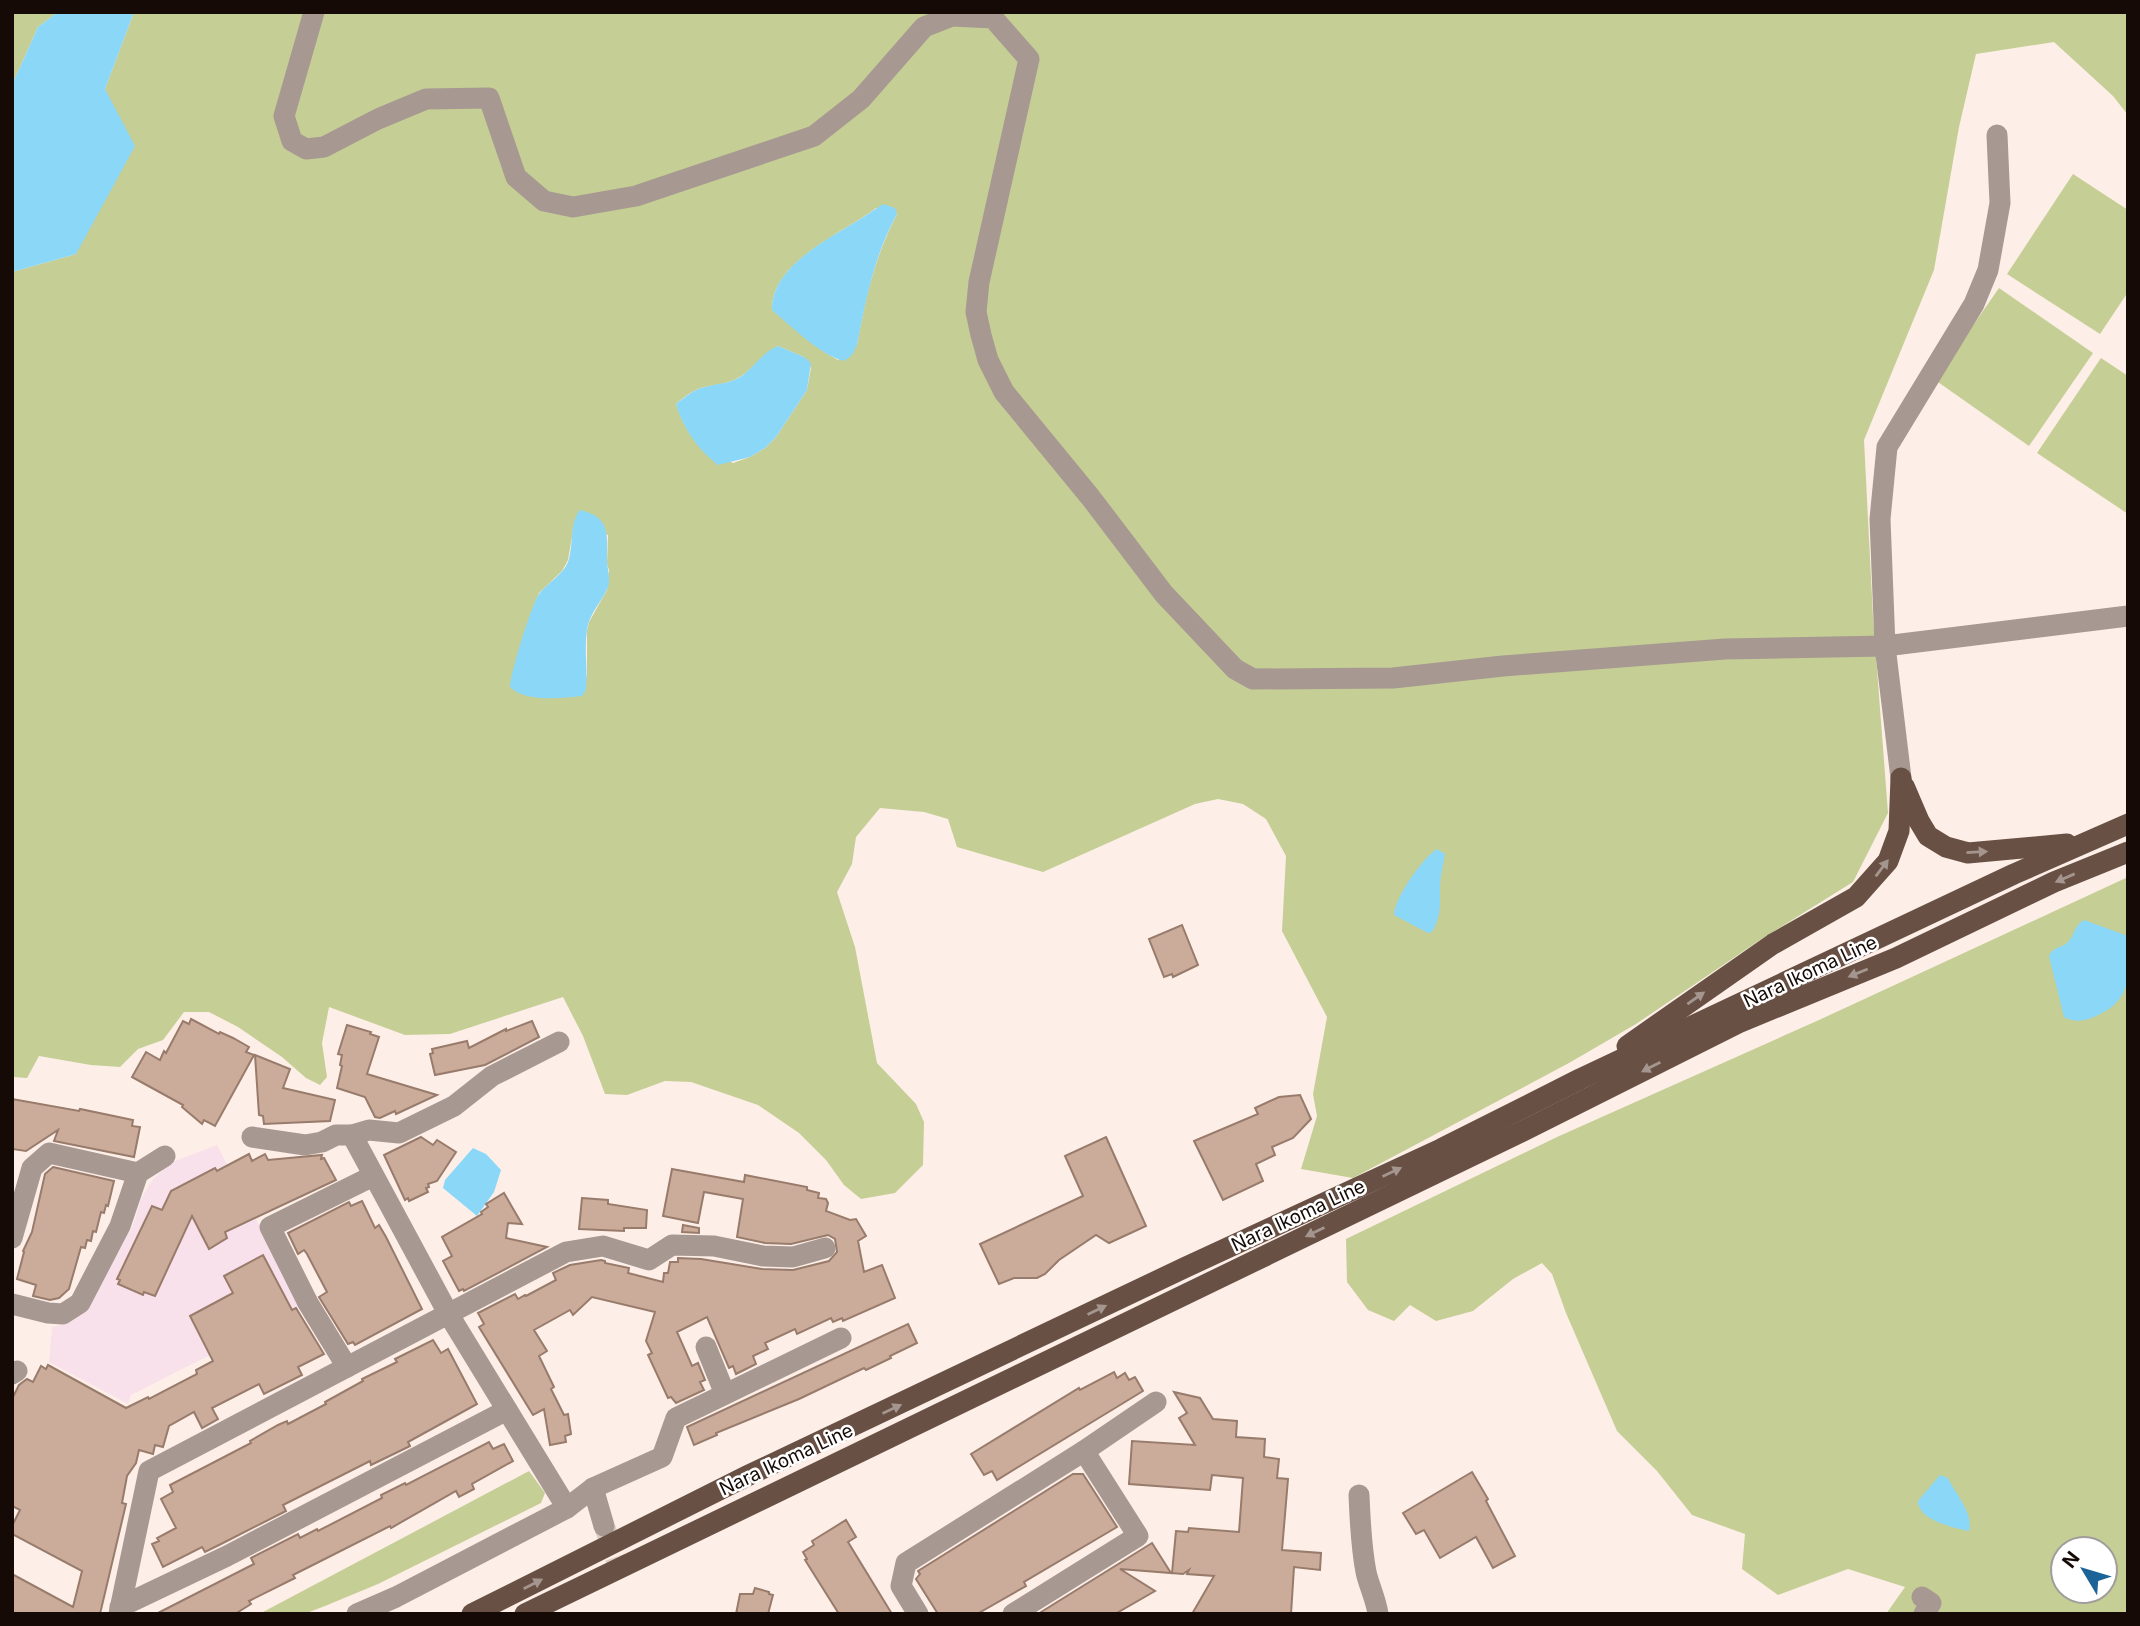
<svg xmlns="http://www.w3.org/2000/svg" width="2140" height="1626" font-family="Inter,sans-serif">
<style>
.education{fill:#f9e1ec}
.green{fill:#c5ce95;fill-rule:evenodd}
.water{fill:#8bd7f8}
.building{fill:#cbac9a;stroke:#987b6b;stroke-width:2}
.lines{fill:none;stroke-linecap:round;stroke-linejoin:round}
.minor-tunnel{stroke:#dacdc6;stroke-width:21;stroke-dasharray:21 10;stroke-linecap:butt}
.minor{stroke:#a79892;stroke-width:21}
.major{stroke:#685044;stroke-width:21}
.oneway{fill:#a4968f}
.labels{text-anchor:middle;stroke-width:5;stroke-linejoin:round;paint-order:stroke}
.street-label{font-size:19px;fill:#150a05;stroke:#fff}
</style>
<rect width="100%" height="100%" fill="#fdefe8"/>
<polygon class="education" points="217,1145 303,1308 131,1395 128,1404 49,1362 52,1327 71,1322 87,1310 133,1225 141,1199 153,1179 172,1162"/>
<g class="green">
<polygon points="12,12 58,12 38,27 12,85"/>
<path d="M134 12H2128V115L2113 96 2054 42 1976 54 1959 127 1934 270 1864 440 1873 617 1888 813 1853 882 1760 940 1636 1024 1569 1063 1353 1178 1301 1169 1317 1116 1313 1094 1327 1017 1282 931 1286 856 1266 819 1243 804 1218 799 1195 804 1043 872 957 847 948 819 924 812 880 808 856 837 852 864 837 892 855 947 877 1063 916 1104 924 1122 923 1165 895 1193 861 1199 844 1185 826 1160 799 1133 758 1105 691 1082 665 1081 627 1095 605 1094 583 1036 563 997 450 1034 405 1035 329 1007 322 1043 327 1077 320 1085 306 1078 282 1057 238 1027 209 1012H184L163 1040 138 1049 120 1067 91 1065 39 1056 27 1078 12 1077V272L76 254 105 89ZM876 208 897 214C874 259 866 296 857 345L838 360 826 353 772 310C771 261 844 233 876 208ZM778 346 804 357 811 368 807 390 776 437 765 448 750 457 733 463C698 445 689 441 676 404 684 397 694 389 705 387 717 384 727 384 738 378 753 370 763 354 778 346ZM574 525 608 535 607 564 609 570 607 590 589 622 587 631V674L582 696 545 697 526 634 533 608 539 593 562 571 568 560Z"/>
<polygon points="2073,174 2128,210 2128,292 2100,334 2007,274"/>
<polygon points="1999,288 2093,353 2029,446 1935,380"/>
<polygon points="2101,358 2128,376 2128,514 2037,453"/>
<path d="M2128 877V1614H1886L1905 1587 1848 1569 1778 1595 1742 1569 1745 1534 1692 1515 1657 1471 1617 1431 1566 1313 1552 1274 1542 1263 1513 1279 1473 1311 1436 1321 1410 1305 1394 1321 1368 1310 1347 1282 1346 1239 1557 1137 1819 1020ZM2063 1549H2105V1591H2063Z"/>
<polygon points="529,1471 545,1493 541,1503 378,1584 325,1606 304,1614 264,1614 263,1612"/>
</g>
<g class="water">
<polygon points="58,12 134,12 105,89 135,146 76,254 12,272 12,85 38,27"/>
<path d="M883 204 895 208 897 214C874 256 866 299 857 345L852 355 844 361C820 355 791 326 772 310 771 265 833 237 865 216 871 212 877 208 883 204Z"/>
<path d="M778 346 804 357 811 363 807 390 776 437 765 448 750 457 718 465C698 450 683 428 676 404 685 397 694 389 705 387 719 383 731 384 743 375 755 366 764 351 778 346Z"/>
<path d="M580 510C611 517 607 535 607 560 607 569 611 577 608 587 602 602 589 613 587 630 584 650 588 670 586 690L582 696C562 698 526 703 510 687 510 675 532 603 539 594 548 582 562 576 568 562 574 546 569 523 580 510Z"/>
<path d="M1437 849 1445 854C1443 865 1440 877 1440 888 1440 906 1441 917 1432 932L1428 933 1394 915C1394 899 1423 857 1437 849Z"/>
<path d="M2084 920 2128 936C2128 973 2135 999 2096 1016 2085 1021 2075 1023 2064 1017L2049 956C2053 947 2060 948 2067 943 2075 936 2074 925 2084 920Z"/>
<polygon points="473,1148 486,1154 501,1170 494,1192 477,1216 443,1188 445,1180"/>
<path d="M1940 1475 1948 1478C1955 1493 1974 1514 1969 1531 1954 1528 1918 1520 1918 1501Z"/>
</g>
<g class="building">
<polygon points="1182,925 1198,965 1173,977 1172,974 1164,977 1149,939"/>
<polygon points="191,1019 219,1034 220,1032 233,1038 249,1047 246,1052 254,1055 215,1126 204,1120 202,1124 182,1107 183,1105 132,1077 146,1052 160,1060 164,1051 166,1053 183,1021 189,1024"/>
<polygon points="532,1021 539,1037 485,1065 435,1075 430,1054 433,1053 432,1049 467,1041 469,1048 506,1029 506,1031"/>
<polygon points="347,1025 371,1032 370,1034 379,1037 367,1074 437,1095 396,1114 395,1111 380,1118 375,1117 365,1097 337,1088 342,1066 340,1065 342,1055 338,1054"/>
<polygon points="255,1055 290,1069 283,1088 335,1100 330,1121 264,1124 263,1116 259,1115"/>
<polygon points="1300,1095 1311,1119 1293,1138 1272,1147 1275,1155 1256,1164 1263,1181 1223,1200 1194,1141 1258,1114 1255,1108 1279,1097"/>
<polygon points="12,1099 79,1111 80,1109 133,1120 132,1126 140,1127 134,1157 54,1141 58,1130 26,1151 12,1149"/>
<polygon points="421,1137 433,1145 437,1140 456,1152 437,1181 428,1184 429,1187 426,1188 428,1192 409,1201 408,1198 405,1200 384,1155"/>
<polygon points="1106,1137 1146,1226 1109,1243 1096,1235 1059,1260 1045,1274 1037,1278 1014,1278 999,1284 980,1244 1083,1196 1065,1156"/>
<polygon points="249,1154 252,1161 265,1154 268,1160 322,1155 321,1159 324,1158 336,1180 225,1232 227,1238 209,1249 192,1216 155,1296 144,1292 143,1295 118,1284 120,1280 117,1279 152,1206 162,1210 171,1191 215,1168 217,1171"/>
<polygon points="53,1167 114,1181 108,1206 106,1205 104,1213 101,1212 96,1232 93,1231 91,1241 87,1240 85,1248 81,1247 69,1289 59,1298 50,1300 33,1296 36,1285 17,1279 24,1252 23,1251 32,1232 45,1174"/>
<polygon points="672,1169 744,1182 745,1175 807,1187 807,1190 819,1193 818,1198 826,1199 828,1203 826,1211 850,1220 856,1219 866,1236 858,1241 864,1272 882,1265 895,1298 843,1321 842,1318 833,1322 831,1318 797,1334 795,1329 765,1343 768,1349 753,1356 756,1364 736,1374 733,1366 729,1368 707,1317 677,1332 692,1366 698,1363 705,1380 700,1382 704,1390 676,1403 671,1397 668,1398 648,1355 652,1353 646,1341 655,1312 592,1297 573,1315 570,1310 534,1330 547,1351 539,1356 554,1387 551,1389 564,1415 568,1414 571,1434 565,1436 566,1442 550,1445 544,1409 533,1415 479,1327 484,1324 478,1313 515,1294 518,1299 525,1295 526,1296 556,1280 553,1273 570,1265 601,1260 605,1261 605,1263 629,1268 628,1273 663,1282 664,1273 668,1273 670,1262 678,1262 678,1258 701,1259 762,1269 793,1270 829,1261 837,1252 835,1239 828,1235 791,1244 765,1243 737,1237 743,1199 704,1192 698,1223 663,1216"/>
<polygon points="504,1193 522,1224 508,1223 506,1238 547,1247 464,1291 463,1289 459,1291 443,1261 452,1256 442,1237 482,1214 481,1212 488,1207 486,1204"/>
<polygon points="582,1198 608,1200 608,1204 647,1210 646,1228 624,1228 624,1231 579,1229"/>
<polygon points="362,1201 375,1228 379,1225 386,1237 422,1309 355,1345 353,1342 348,1344 319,1297 327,1292 307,1254 304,1250 298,1254 288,1233 349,1202 351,1206"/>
<polygon points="683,1225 699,1228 699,1233 682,1232"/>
<polygon points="263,1255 292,1310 296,1308 324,1354 298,1367 302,1375 264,1394 259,1384 212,1408 218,1419 202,1428 194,1412 169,1426 163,1447 155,1445 153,1454 139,1450 136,1463 127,1476 122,1503 126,1504 100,1614 12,1614 12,1574 73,1607 82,1571 12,1534 12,1526 20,1510 12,1506 12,1399 19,1385 27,1379 33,1382 41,1366 46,1369 48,1365 126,1408 148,1397 149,1399 197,1374 196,1370 213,1361 190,1316 233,1293 224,1276"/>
<polygon points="908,1324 917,1343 890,1356 891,1358 866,1370 864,1368 799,1399 716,1433 717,1435 694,1445 687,1427"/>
<polygon points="433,1340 441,1353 448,1349 477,1404 408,1442 410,1446 408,1447 371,1465 370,1461 283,1505 286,1511 221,1544 205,1552 202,1547 163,1567 152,1544 159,1541 157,1538 176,1528 161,1499 173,1492 170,1485 251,1443 250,1441 278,1425 287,1421 288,1424 326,1404 325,1402 363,1381 362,1379 397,1362 395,1359"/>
<polygon points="1114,1372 1117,1378 1125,1373 1129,1380 1135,1377 1143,1391 997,1480 992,1471 984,1475 971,1454 1079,1388 1080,1390"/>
<polygon points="1174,1392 1200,1398 1213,1419 1237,1421 1236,1437 1265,1439 1264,1457 1279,1459 1277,1478 1288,1479 1282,1550 1321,1553 1320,1570 1294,1567 1291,1614 1192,1614 1214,1576 1187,1574 1189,1570 1183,1574 1172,1573 1176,1531 1188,1532 1189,1528 1239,1532 1243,1478 1212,1475 1210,1490 1129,1484 1132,1441 1195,1445 1179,1418 1187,1413"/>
<polygon points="489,1442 493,1449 504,1444 513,1461 472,1484 474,1489 459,1497 456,1491 391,1528 390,1526 293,1575 295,1578 249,1601 251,1604 235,1614 156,1614 254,1564 251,1558 298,1534 300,1538 317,1529 318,1531 382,1498 381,1495 405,1483 406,1485"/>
<polygon points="1472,1472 1488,1499 1486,1501 1515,1556 1493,1568 1476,1537 1440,1558 1424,1530 1416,1534 1403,1513"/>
<polygon points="1073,1474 1083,1474 1117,1527 1024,1582 1026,1586 977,1614 938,1614 916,1579 920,1574 918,1571"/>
<polygon points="846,1520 856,1537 848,1542 892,1614 839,1614 805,1560 807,1559 803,1552 814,1545 812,1541"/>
<polygon points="1152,1543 1171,1573 1120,1569 1155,1591 1115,1614 1038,1614"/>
<polygon points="755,1588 769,1592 769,1594 773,1595 768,1614 736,1614 740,1594 753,1594"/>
</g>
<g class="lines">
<polyline class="minor-tunnel" points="605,1528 625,1584"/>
<g class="minor">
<polyline points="314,12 284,116 292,141 306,149 324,147 378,119 426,99 489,98 516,177 544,201 573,207 636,196 814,136 861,99 924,27 952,16 993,18 1029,59 979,282 976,312 981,335 988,360 1004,392 1091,498 1164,594 1235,669 1253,679 1393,678 1503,666 1725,649 1885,646 2128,616"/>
<polyline points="1901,778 1885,646 1880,519 1887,447 1974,304 1988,270 2000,203 1997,135"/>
<polyline points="352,1135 449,1315 567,1508"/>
<polyline points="252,1137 305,1145 322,1142 336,1135 352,1135 369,1130 399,1133 454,1106 492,1076 559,1042"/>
<polyline points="12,1238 32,1168 49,1153 138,1173"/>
<polyline points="12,1304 48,1313 63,1314 80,1303 120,1226 138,1173 165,1156"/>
<polyline points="706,1347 725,1394"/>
<polyline points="347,1367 308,1303 270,1227 373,1176"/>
<polyline points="12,1374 17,1371"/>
<polyline points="593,1488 604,1526"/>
<path d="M1359 1495C1360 1521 1361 1546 1366 1572 1369 1586 1376 1599 1378 1614"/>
<polyline points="1922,1597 1931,1603 1924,1614"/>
<polyline points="120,1607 227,1556 507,1410"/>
<polyline points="119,1614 149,1471 566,1252 603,1246 649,1260 672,1245 714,1246 763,1256 793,1257 825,1248"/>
<polyline points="357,1614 396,1597 567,1508 593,1488 662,1457 676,1418 841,1338"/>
<polyline points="918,1614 901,1586 906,1563 1084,1451 1156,1402"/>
<polyline points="1013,1614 1138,1536 1084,1451"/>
</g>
<g class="major">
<polyline points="1904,786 1919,821 1928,836 1946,847 1968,853 2067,844"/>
<polyline points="1627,1046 1773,944 1856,897 1888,861 1899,831 1901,778"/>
<polyline points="472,1614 747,1476 1184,1268 1441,1149 1580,1079 2014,874 2128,824"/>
<polyline points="525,1614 1523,1131 1738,1023 1896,958 2054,882 2128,852"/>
</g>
</g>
<defs><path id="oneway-solid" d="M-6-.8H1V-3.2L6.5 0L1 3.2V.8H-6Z" transform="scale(1.75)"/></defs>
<g class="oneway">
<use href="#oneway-solid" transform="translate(1977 852) rotate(-3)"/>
<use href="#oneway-solid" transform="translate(1882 868) rotate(-53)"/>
<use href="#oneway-solid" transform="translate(2065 878) rotate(157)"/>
<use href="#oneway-solid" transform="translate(1858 973) rotate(158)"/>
<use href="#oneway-solid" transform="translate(1696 998) rotate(-35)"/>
<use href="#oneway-solid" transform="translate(1651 1067) rotate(153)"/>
<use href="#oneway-solid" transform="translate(1392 1172) rotate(-25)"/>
<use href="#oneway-solid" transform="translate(1315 1232) rotate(154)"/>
<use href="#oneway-solid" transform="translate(1097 1310) rotate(-26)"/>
<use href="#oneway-solid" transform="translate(892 1409) rotate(-25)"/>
<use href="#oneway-solid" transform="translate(533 1584) rotate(-27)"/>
</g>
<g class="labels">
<g class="street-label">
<text transform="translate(1810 971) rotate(-25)" y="7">Nara Ikoma Line</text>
<text transform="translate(1298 1215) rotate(-25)" y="7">Nara Ikoma Line</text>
<text transform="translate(786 1459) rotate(-25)" y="7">Nara Ikoma Line</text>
</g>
</g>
<rect width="2140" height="1626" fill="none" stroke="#150a05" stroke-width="28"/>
<g transform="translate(2084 1570) rotate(308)"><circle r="33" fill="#ffffff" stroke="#a19d9b" stroke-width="2"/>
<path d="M0-5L12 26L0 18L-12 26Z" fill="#1c6397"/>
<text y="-10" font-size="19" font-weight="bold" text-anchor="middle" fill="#150a05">N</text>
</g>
</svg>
